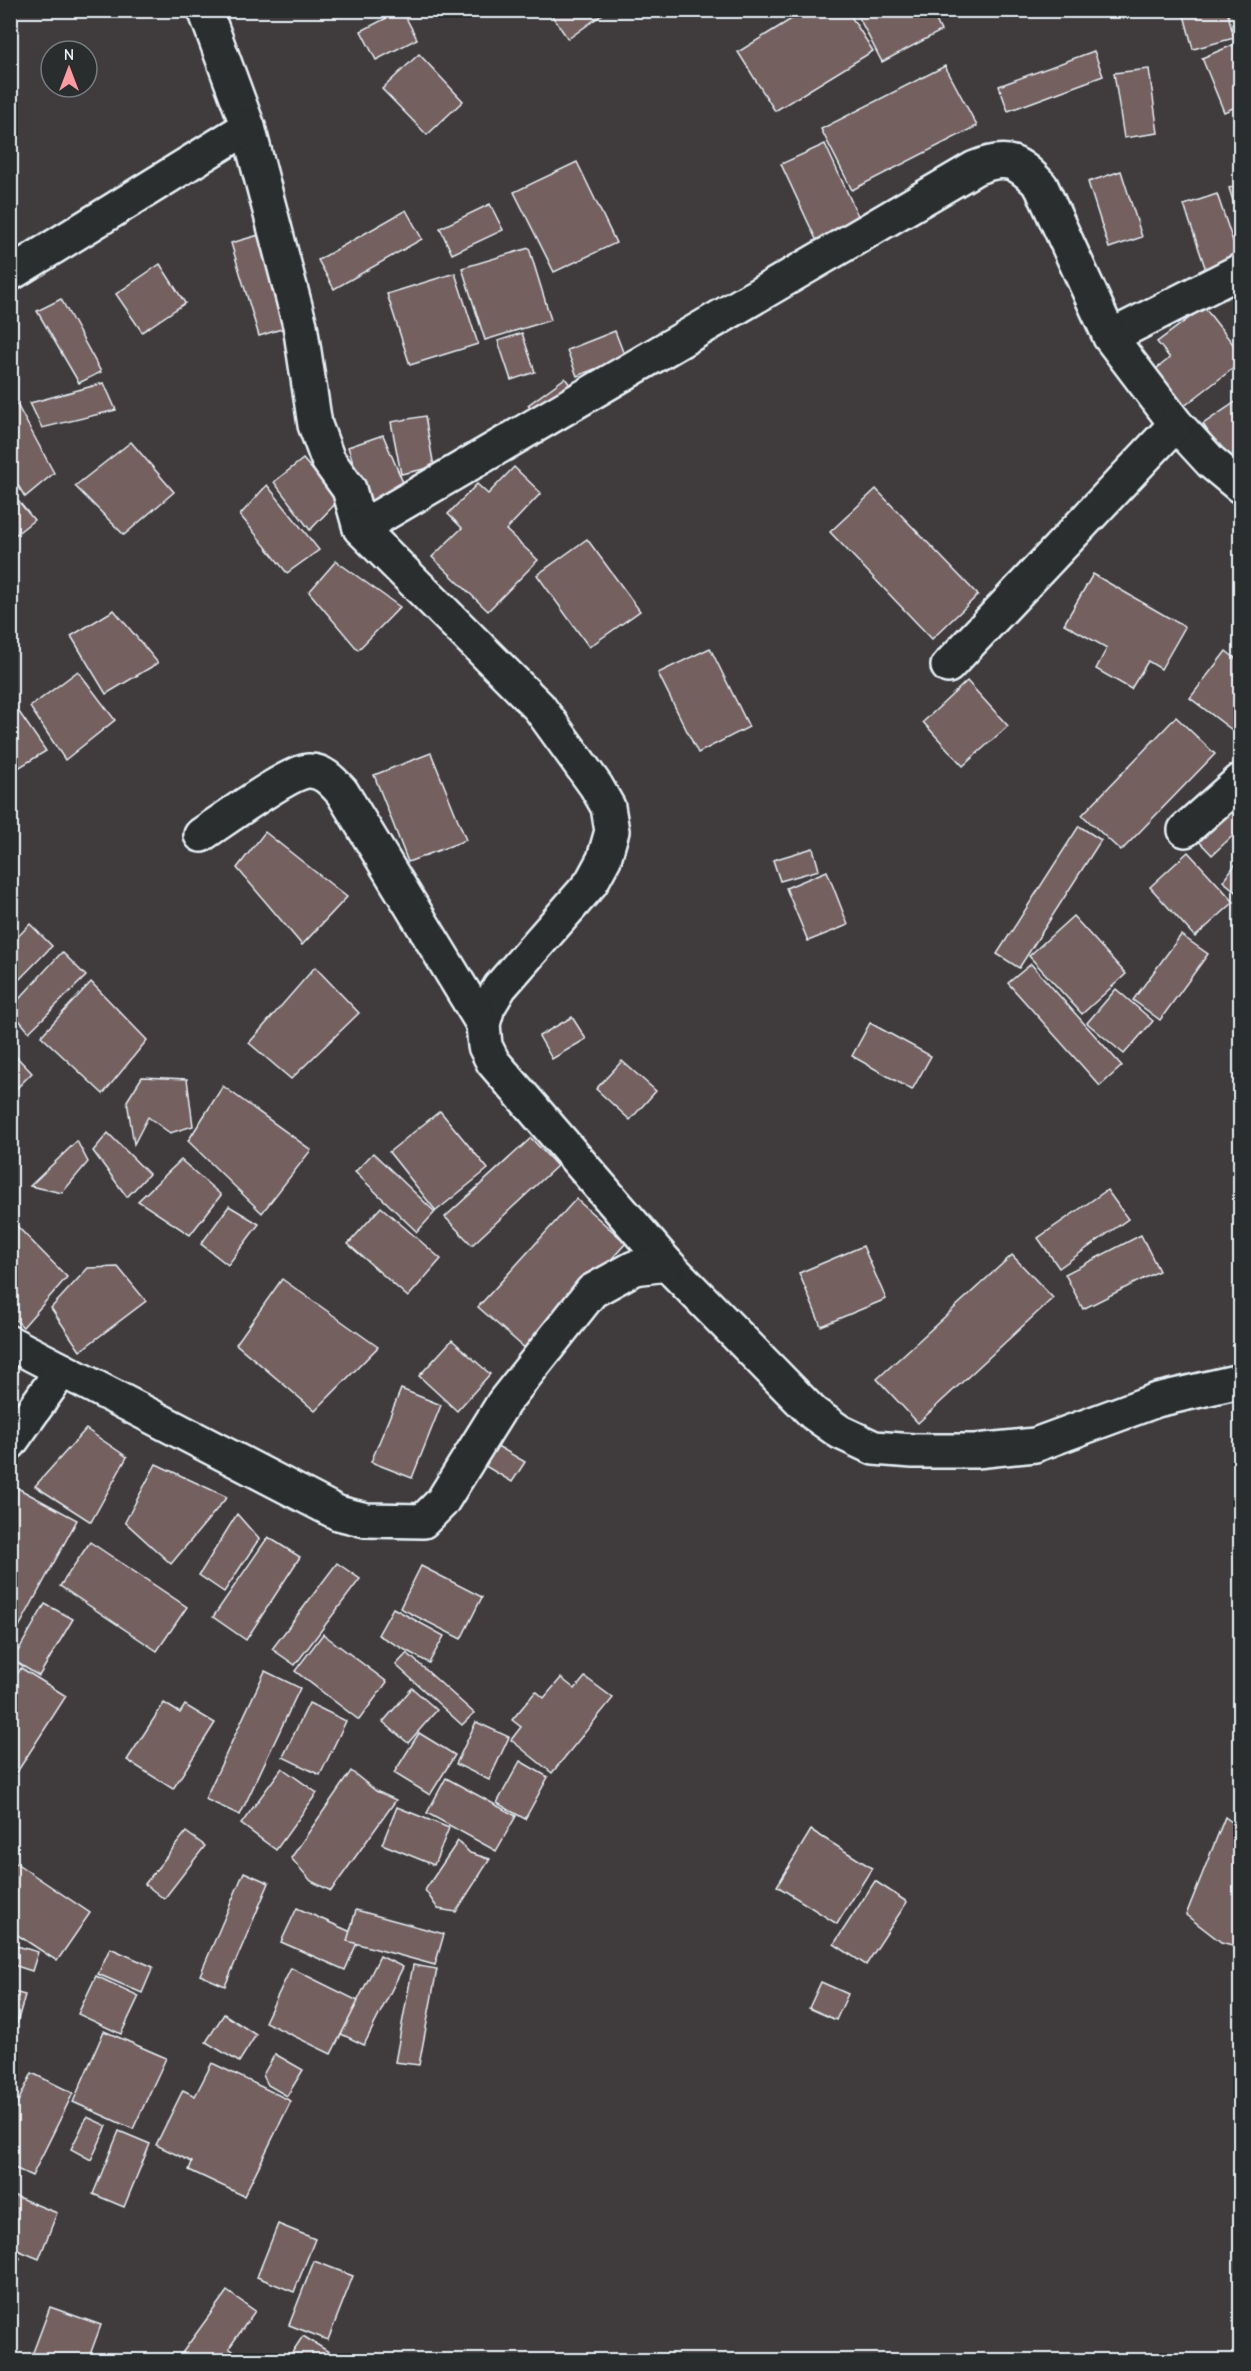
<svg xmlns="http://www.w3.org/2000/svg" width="1251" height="2371" font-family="'Comic Neue',sans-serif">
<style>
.building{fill:#746060;stroke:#e8f1f8;stroke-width:1.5}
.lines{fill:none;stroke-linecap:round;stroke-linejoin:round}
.minor-casing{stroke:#e8f1f8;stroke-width:38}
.minor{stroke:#2a2d2e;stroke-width:33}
</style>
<rect width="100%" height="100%" fill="#403c3d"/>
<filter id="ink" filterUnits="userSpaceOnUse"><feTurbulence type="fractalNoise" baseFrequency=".0167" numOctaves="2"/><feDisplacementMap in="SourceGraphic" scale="12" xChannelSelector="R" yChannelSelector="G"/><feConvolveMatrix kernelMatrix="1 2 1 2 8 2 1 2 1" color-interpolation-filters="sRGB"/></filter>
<g filter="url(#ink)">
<g class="building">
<polygon points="402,10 417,39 376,60 361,31"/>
<polygon points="548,10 602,10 604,13 568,39"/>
<polygon points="806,10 847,10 873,51 775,111 738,52"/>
<polygon points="855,10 931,10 941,31 882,62"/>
<polygon points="1201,10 1227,10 1234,38 1193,49 1184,15"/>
<polygon points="1240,42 1240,105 1224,112 1202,58"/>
<polygon points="1094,51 1103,76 1008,111 999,86"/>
<polygon points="419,54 463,101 427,135 382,89"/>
<polygon points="945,66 977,126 852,190 821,129"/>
<polygon points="1149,69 1158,133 1124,138 1114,73"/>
<polygon points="825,144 865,231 821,250 781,164"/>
<polygon points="577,162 616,243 554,272 514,192"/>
<polygon points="1121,171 1142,237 1109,248 1088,182"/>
<polygon points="1240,184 1240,212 1237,213 1229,188"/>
<polygon points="1217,194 1240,262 1207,273 1184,205"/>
<polygon points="490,204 503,230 452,254 440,228"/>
<polygon points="406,210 422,239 334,289 318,260"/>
<polygon points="266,233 294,325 259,336 231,243"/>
<polygon points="529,248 551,320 485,340 462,268"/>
<polygon points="160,264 185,303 142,332 116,294"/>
<polygon points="455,273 478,344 410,365 387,294"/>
<polygon points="61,299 101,372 79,383 37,311"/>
<polygon points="1204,307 1240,353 1240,363 1174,414 1146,377 1170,358 1157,342"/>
<polygon points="615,331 625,357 577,376 567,350"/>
<polygon points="522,333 535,372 511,380 498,341"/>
<polygon points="565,378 577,395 540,422 528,405"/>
<polygon points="104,383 116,410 42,428 30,403"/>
<polygon points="14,399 54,473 25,497 10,472 10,402"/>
<polygon points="1240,399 1240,458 1230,465 1203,424"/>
<polygon points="425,416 434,467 401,474 391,422"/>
<polygon points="383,435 404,485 367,505 348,447"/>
<polygon points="131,442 174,492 124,535 75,486"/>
<polygon points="303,459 339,500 310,530 274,482"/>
<polygon points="514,467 541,493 506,530 538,560 488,611 432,557 462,528 448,514 477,484 488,494"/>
<polygon points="267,485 319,550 287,573 240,515"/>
<polygon points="876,489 978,595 932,639 830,532"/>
<polygon points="10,491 34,520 10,539"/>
<polygon points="587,539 640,611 589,647 537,575"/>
<polygon points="336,561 400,607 358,650 309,592"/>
<polygon points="1093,574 1185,627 1161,669 1148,661 1131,689 1096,669 1107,648 1064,624"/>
<polygon points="114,610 158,663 106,694 71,636"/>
<polygon points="710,648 749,727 698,753 658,673"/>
<polygon points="1226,651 1240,662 1240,736 1190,698"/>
<polygon points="78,671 115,720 65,760 30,707"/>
<polygon points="967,681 1008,726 963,766 923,722"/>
<polygon points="10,699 46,751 10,773"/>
<polygon points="1176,717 1215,754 1121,851 1082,815"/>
<polygon points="431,753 466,840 408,862 374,775"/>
<polygon points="1228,807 1240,820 1240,829 1212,855 1195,837"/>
<polygon points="1079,826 1101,840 1019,968 997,954"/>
<polygon points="265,832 347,897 302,945 237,868"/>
<polygon points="813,848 819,870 780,881 773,860"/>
<polygon points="1188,852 1234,902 1195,937 1150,887"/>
<polygon points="1240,858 1240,895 1223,881"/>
<polygon points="827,871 848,925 808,941 786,888"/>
<polygon points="1073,916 1126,974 1082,1014 1029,956"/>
<polygon points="30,924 52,946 10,989 10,945"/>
<polygon points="1181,935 1208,954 1160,1020 1133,1000"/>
<polygon points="62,952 86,976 29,1032 10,1009"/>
<polygon points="1031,964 1122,1066 1100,1086 1008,983"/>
<polygon points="315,967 359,1013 291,1079 249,1043"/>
<polygon points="91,982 147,1040 103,1094 41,1036"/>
<polygon points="1116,989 1153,1021 1124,1054 1087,1023"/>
<polygon points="572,1017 586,1039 552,1059 539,1036"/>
<polygon points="870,1023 931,1056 912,1090 852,1056"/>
<polygon points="10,1050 32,1073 10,1095"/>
<polygon points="622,1061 656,1091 630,1120 596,1089"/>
<polygon points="142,1077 187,1079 193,1126 170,1133 148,1117 134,1144 127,1101"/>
<polygon points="223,1086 311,1150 262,1213 188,1141"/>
<polygon points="440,1111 488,1169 436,1211 389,1152"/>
<polygon points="108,1133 149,1174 127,1197 93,1151"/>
<polygon points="531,1138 557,1166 472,1245 445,1217"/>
<polygon points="77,1141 88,1162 62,1193 30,1186"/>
<polygon points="373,1153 435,1212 417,1232 355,1172"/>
<polygon points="181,1160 221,1195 190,1235 138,1201"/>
<polygon points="1107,1190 1128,1219 1059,1268 1038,1238"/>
<polygon points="576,1199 626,1243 528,1351 478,1307"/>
<polygon points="229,1206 259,1224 228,1265 201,1244"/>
<polygon points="381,1207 441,1259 408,1297 348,1244"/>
<polygon points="12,1221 67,1277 23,1327 10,1315"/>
<polygon points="1141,1235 1159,1271 1083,1309 1065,1274"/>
<polygon points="863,1246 886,1299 821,1326 799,1273"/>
<polygon points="1012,1255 1053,1298 918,1423 877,1379"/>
<polygon points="118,1267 146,1301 80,1351 51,1308 88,1268"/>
<polygon points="282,1279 378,1347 315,1411 236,1344"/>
<polygon points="452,1340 490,1374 457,1411 419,1376"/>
<polygon points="401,1389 441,1405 412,1478 371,1462"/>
<polygon points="86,1429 127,1457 91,1522 35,1486"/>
<polygon points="494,1444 525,1462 512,1482 482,1464"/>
<polygon points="156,1464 227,1497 171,1564 125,1522"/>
<polygon points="10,1484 77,1520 13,1638 10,1636"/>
<polygon points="237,1514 259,1539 224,1592 199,1575"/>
<polygon points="268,1537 300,1557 246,1640 213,1617"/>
<polygon points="90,1542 187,1607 157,1651 60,1586"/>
<polygon points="337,1563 360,1579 295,1665 272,1649"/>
<polygon points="421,1566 482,1597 461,1639 400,1608"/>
<polygon points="45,1604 73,1619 39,1676 13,1660"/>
<polygon points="393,1608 444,1636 429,1663 378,1635"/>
<polygon points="323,1634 387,1682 359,1720 295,1671"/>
<polygon points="407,1653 474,1713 462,1725 396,1665"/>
<polygon points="21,1668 66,1696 10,1783 10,1685"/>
<polygon points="265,1671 300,1688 240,1815 205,1799"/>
<polygon points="585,1677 613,1698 552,1773 511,1740 521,1727 512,1720 536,1691 544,1698 561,1678 575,1689"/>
<polygon points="412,1688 437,1710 408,1743 383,1722"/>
<polygon points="164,1703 180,1713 185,1705 215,1723 173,1789 127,1760"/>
<polygon points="309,1703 346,1721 320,1775 283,1757"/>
<polygon points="476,1722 509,1737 489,1780 456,1764"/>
<polygon points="419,1733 455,1755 430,1795 394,1773"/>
<polygon points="520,1761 548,1777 525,1819 497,1803"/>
<polygon points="282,1768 317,1793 276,1850 241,1824"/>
<polygon points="351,1771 376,1791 396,1800 331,1891 311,1881 291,1858"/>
<polygon points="446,1778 516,1816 496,1851 427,1813"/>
<polygon points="397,1807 449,1828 434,1865 382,1844"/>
<polygon points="1225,1817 1240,1828 1240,1947 1221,1942 1186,1915"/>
<polygon points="811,1830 872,1868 837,1924 777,1886"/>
<polygon points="186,1832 205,1846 164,1899 145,1884"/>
<polygon points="458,1841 470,1853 490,1859 456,1912 438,1909 425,1890"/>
<polygon points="10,1859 90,1913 57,1961 10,1930"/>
<polygon points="244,1872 269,1883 225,1986 200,1975"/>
<polygon points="875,1881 907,1902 866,1965 834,1944"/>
<polygon points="297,1908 360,1936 345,1970 281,1942"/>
<polygon points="356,1910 444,1934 435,1965 347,1941"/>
<polygon points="10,1944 38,1952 32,1971 10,1964"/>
<polygon points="110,1948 153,1967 142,1993 98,1974"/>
<polygon points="380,1956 403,1967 364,2045 341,2034"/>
<polygon points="413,1965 437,1969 419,2065 395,2062"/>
<polygon points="291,1968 358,2001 331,2054 265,2022"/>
<polygon points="96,1976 139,1996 121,2034 78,2014"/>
<polygon points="821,1982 848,1994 836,2020 809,2008"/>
<polygon points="10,1991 25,1995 17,2023 10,2021"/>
<polygon points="224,2014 256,2035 239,2062 206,2042"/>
<polygon points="104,2031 166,2058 133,2129 73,2102"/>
<polygon points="275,2054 303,2070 287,2096 268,2085 263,2075"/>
<polygon points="212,2063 291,2101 244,2196 189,2170 192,2162 156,2145 183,2090 195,2096"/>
<polygon points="32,2073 73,2093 32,2176 10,2166 10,2118"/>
<polygon points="87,2117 107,2126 91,2160 71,2149"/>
<polygon points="119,2131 150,2144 124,2207 93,2194"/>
<polygon points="10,2194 57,2213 39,2259 10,2247"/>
<polygon points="278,2224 315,2239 294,2292 257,2277"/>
<polygon points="10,2253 20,2258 10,2275"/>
<polygon points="314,2261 353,2276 328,2340 289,2325"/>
<polygon points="227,2291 255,2311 229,2348 246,2360 177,2360"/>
<polygon points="50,2307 101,2325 88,2360 47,2360 32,2355"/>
<polygon points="303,2336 329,2352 324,2360 287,2360"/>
</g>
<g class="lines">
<defs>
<g id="minor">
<polyline points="205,10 248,127 300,325 315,425 328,460 349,489 360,528 539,707 596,786 608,807 612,831 604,859 591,883 500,987 488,1007 483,1024 485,1046 493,1062 667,1264 813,1413 840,1432 874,1448 913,1451 976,1451 1035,1445 1157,1400 1240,1381"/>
<polyline points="10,274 248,127"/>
<polyline points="1110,337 1240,271"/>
<path d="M360 528 975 168C1007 155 1018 161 1041 186L1110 337 1176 424 1211 462 1240 486"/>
<polyline points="948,666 1176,424"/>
<polyline points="1185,830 1240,781"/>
<path d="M201 835C221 822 289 772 308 771 323 770 333 782 342 792L483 1024"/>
<polyline points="10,1343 338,1513 366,1520 423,1521 442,1502 504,1402 592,1291 634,1268 667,1264"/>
<polyline points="10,1443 62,1370"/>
</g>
</defs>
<use href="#minor" class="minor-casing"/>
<use href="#minor" class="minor"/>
</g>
</g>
<rect width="1251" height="2371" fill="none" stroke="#2a2d2e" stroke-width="36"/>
<rect x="18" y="18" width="1215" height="2335" fill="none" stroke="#e8f1f8" stroke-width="2" filter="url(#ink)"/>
<g transform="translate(69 69)"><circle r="28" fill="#2a2d2e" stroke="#767b7f" stroke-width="1.5"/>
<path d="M0-4.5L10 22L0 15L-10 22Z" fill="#ff9aa2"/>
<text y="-9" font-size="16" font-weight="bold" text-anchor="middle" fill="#e8f1f8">N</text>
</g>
</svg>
